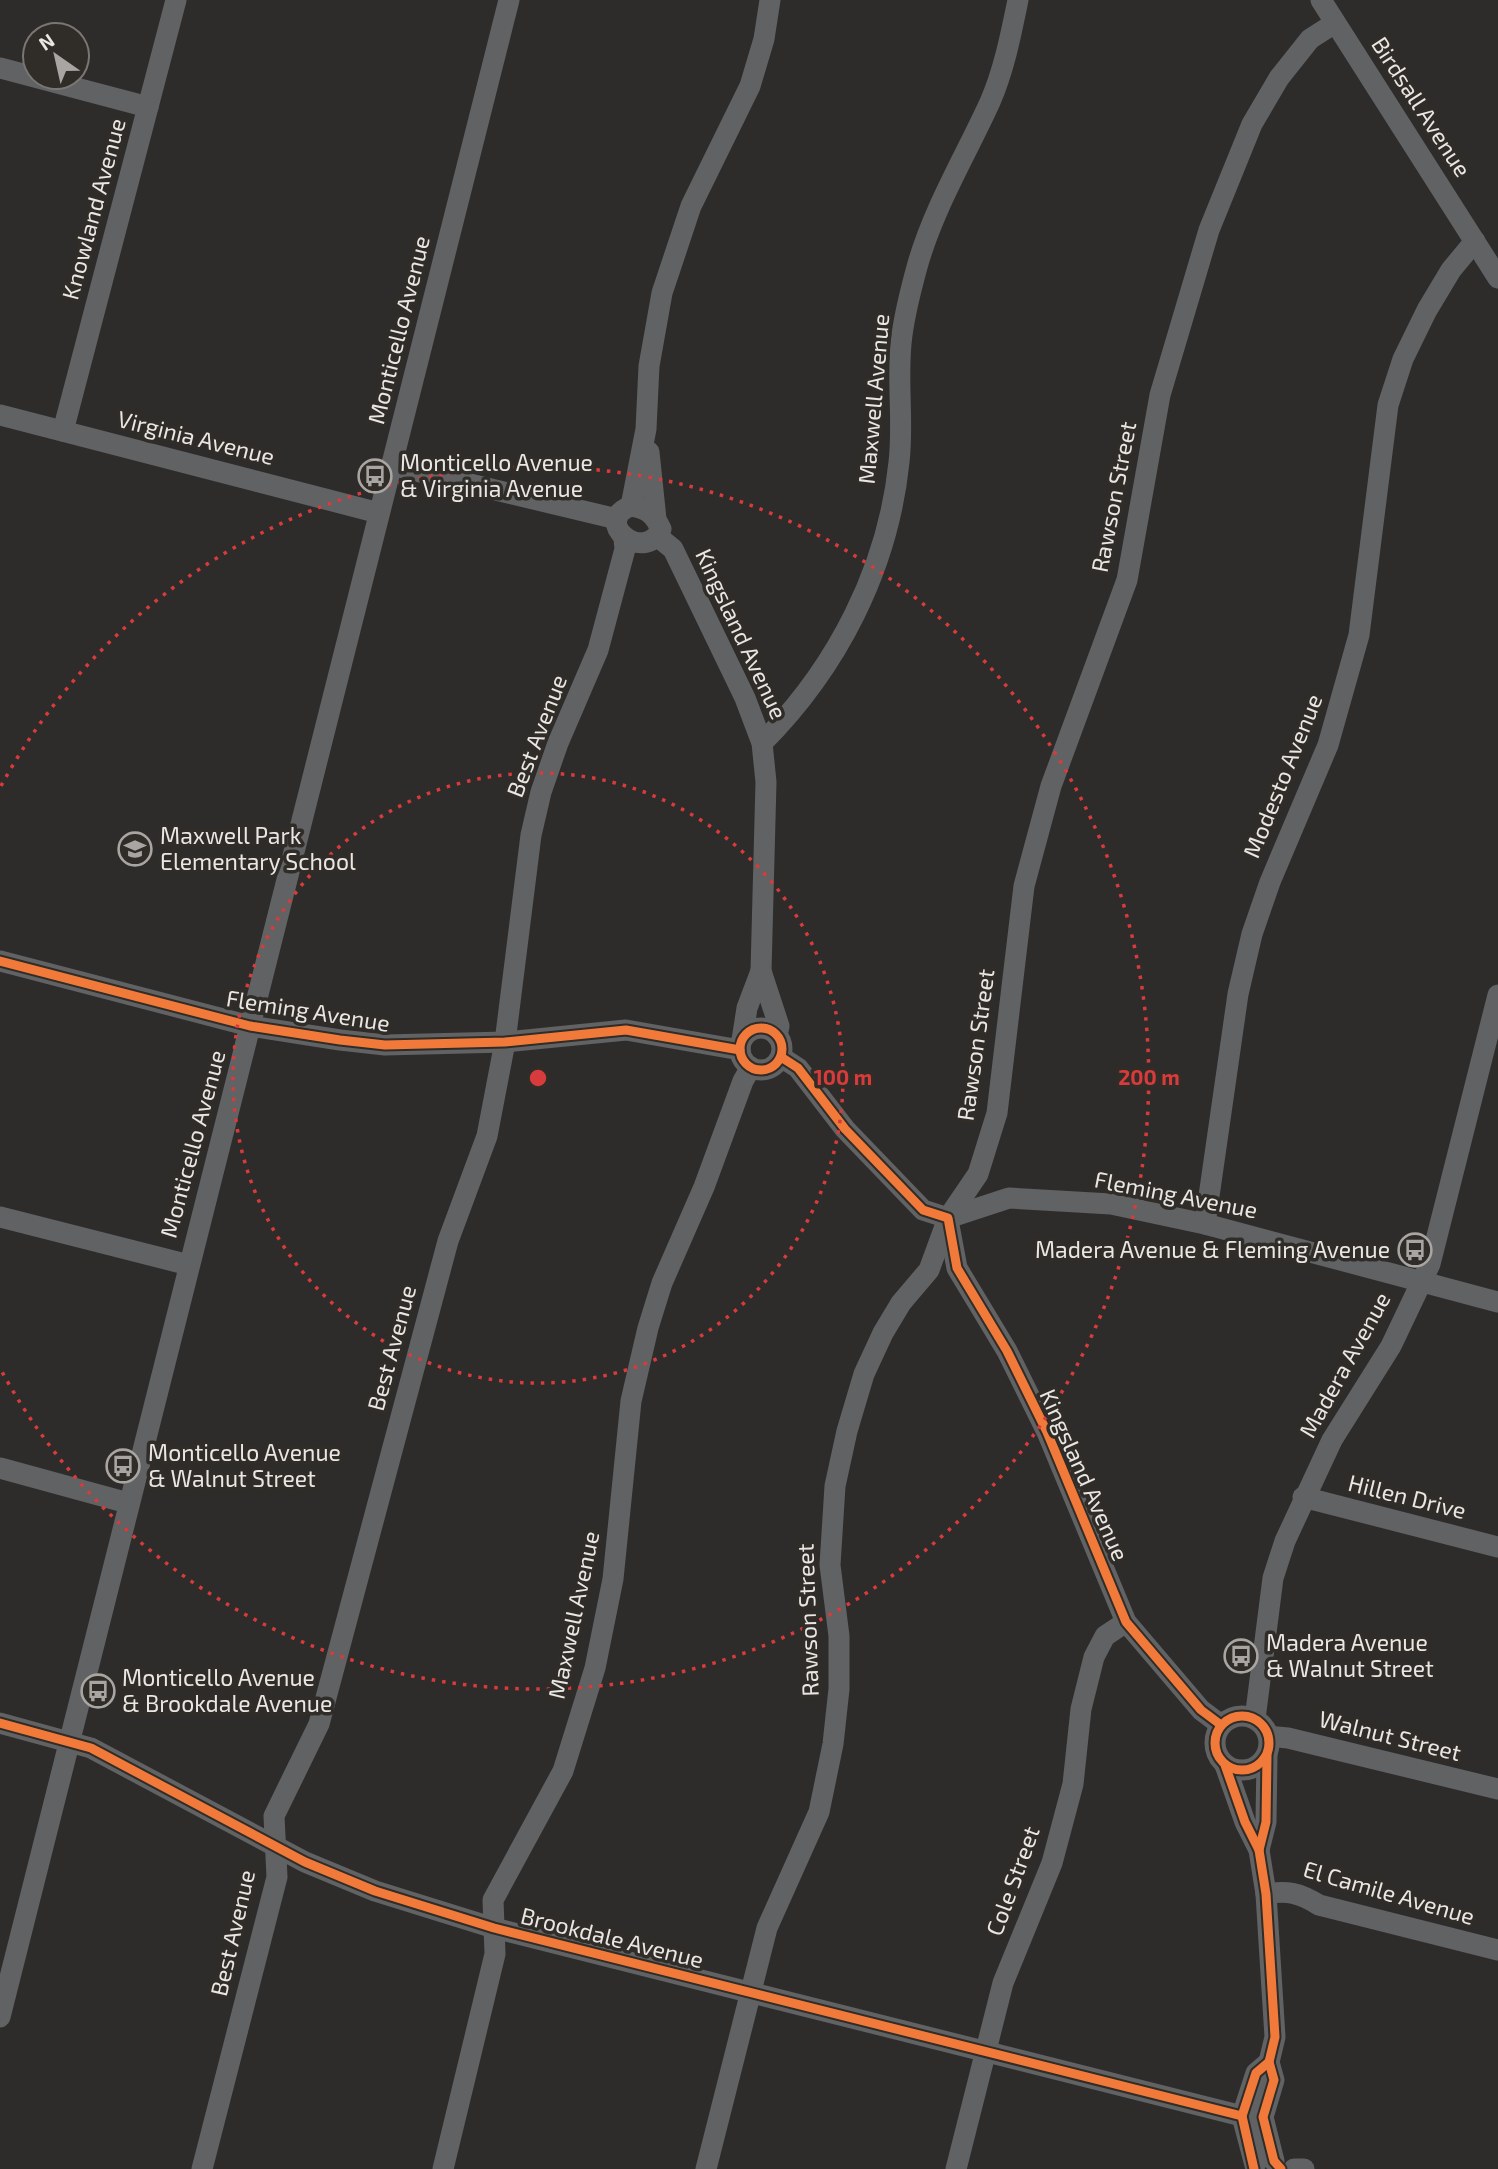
<svg xmlns="http://www.w3.org/2000/svg" width="1498" height="2169" font-family="'Exo 2',sans-serif">
<style>
.lines{fill:none;stroke-linecap:round;stroke-linejoin:round}
.minor{stroke:#606264;stroke-width:21}
.cycleway-casing{stroke:#302c28;stroke-width:13}
.cycleway{stroke:#f17a3a;stroke-width:9}
.ring{fill:none;stroke:#d83b3b;stroke-width:3.5;stroke-dasharray:3.5 7}
.labels{text-anchor:middle;stroke-width:7;stroke-linejoin:round;paint-order:stroke}
.street-label{font-size:23px;fill:#e9e6e3;stroke:#302c28}
.poi-label{font-size:23px;fill:#e9e6e3;stroke:#302c28;text-anchor:start}
.centre{fill:#d83b3b;stroke:#302c28;stroke-width:3.5}
.ring-label{font-size:21px;text-anchor:middle;font-weight:bold;fill:#d83b3b;stroke:#302c28;stroke-width:7;stroke-linejoin:round;paint-order:stroke}
</style>
<rect width="100%" height="100%" fill="#2e2c2a"/>
<g class="lines">
<g class="minor">
<polyline points="1321,0 1498,278"/>
<polyline points="0,68 148,107"/>
<polyline points="0,415 379,513"/>
<polyline points="63,431 176,0"/>
<polyline points="649,452 656,519"/>
<polyline points="391,465 617,519"/>
<polyline points="631,506 646,429 649,366 662,293 691,206 750,86 764,39 770,0"/>
<path d="M631 506C647 508 654 514 661 529 644 565 591 521 631 506Z"/>
<polyline points="657,536 673,549 745,698 762,743 766,782 761,971 747,1008 742,1040"/>
<path d="M762 743C837 668 888 569 899 462 904 420 896 376 902 335 905 312 911 289 917 267 933 209 965 157 990 102 1004 70 1011 34 1018 0"/>
<polyline points="0,961 250,1026 340,1040 385,1045 505,1042 626,1030 740,1050"/>
<polyline points="761,971 779,1026 777,1036"/>
<circle cx="761" cy="1049" r="21"/>
<polyline points="781,1057 798,1068 845,1129 923,1210 948,1218 1009,1198 1111,1204 1205,1224 1498,1302"/>
<polyline points="0,1217 189,1265"/>
<polyline points="948,1220 957,1268 1007,1351 1047,1432 1126,1622 1201,1710 1221,1725"/>
<polyline points="1205,1224 1238,994 1252,934 1270,882 1328,745 1359,635 1388,405 1403,359 1427,310 1451,270 1475,241"/>
<polyline points="0,1468 128,1503"/>
<polyline points="1303,1497 1498,1547"/>
<circle cx="1242" cy="1743" r="27"/>
<polyline points="1255,1719 1273,1578 1285,1541 1332,1440 1391,1346 1430,1264 1498,995"/>
<polyline points="0,1723 91,1748 305,1862 375,1891 494,1928 1242,2116 1263,2117"/>
<polyline points="1268,1736 1288,1738 1498,1789"/>
<polyline points="1225,1765 1245,1822 1259,1850 1266,1894 1275,2037 1269,2062 1274,2080 1263,2117 1274,2161"/>
<polyline points="1259,1850 1266,1822 1267,1755"/>
<path d="M1266 1894C1287 1890 1300 1893 1319 1905L1498 1950"/>
<polyline points="0,2017 509,0"/>
<polyline points="1255,2165 1242,2116 1256,2073 1269,2062"/>
<polyline points="202,2169 277,1877 274,1816 319,1724 448,1241 487,1136 505,1042 531,835 541,792 558,743 598,650 625,549 624,539"/>
<polyline points="443,2169 495,1954 493,1900 563,1771 595,1668 613,1579 631,1401 648,1328 662,1283 704,1187 743,1081 751,1067"/>
<polyline points="706,2169 767,1928 819,1812 833,1744 839,1689 839,1636 830,1565 835,1486 847,1431 864,1374 883,1333 901,1303 929,1270 948,1218 978,1174 997,1113 1024,886 1051,786 1127,580 1160,395 1209,230 1252,124 1279,78 1310,39 1335,23"/>
<polyline points="956,2169 1003,1983 1052,1863 1073,1784 1081,1709 1094,1657 1105,1636 1126,1622"/>
<polyline points="1294,2169 1304,2169"/>
</g>
<defs>
<g id="cycleway">
<polyline points="0,961 250,1026 340,1040 385,1045 505,1042 626,1030 740,1050"/>
<circle cx="761" cy="1049" r="21"/>
<polyline points="781,1057 798,1068 845,1129 923,1210 948,1218 957,1268 1007,1351 1047,1432 1126,1622 1201,1710 1221,1725"/>
<circle cx="1242" cy="1743" r="27"/>
<polyline points="0,1723 91,1748 305,1862 375,1891 494,1928 1242,2116"/>
<polyline points="1225,1765 1245,1822 1259,1850 1266,1894 1275,2037 1269,2062 1274,2080 1263,2117 1274,2161 1281,2169"/>
<polyline points="1259,1850 1266,1822 1267,1755"/>
<polyline points="1254,2169 1242,2116 1256,2073 1269,2062"/>
</g>
</defs>
<use href="#cycleway" class="cycleway-casing"/>
<use href="#cycleway" class="cycleway"/>
</g>
<g class="ring">
<circle cx="538" cy="1078" r="305"/>
<path d="M1 786A611 611 0 1 1 1 1370"/>
</g>
<defs>
<symbol id="bus-ring" viewBox="-11 -11 22 22"><circle r="9.5" fill="#302c28" stroke="#a8a5a2" stroke-width="1.5"/><path d="M-5-6H5V4H4V6H2V4H-2V6H-4V4H-5ZM-3.5-4V0h7V-4ZM-3.5 1.2v1.5H-2V1.2ZM2 1.2v1.5H3.5V1.2Z" fill="#a8a5a2"/></symbol>
<symbol id="school-ring" viewBox="-11 -11 22 22"><circle r="9.5" fill="#302c28" stroke="#a8a5a2" stroke-width="1.5"/><path d="M0-5L7-2L0 1L-7-2ZM-4 1L0 2.5L4 1V4Q0 6-4 4Z" fill="#a8a5a2"/></symbol>
</defs>
<g fill-rule="evenodd">
<use href="#bus-ring" x="356" y="457" width="38" height="38"/>
<use href="#school-ring" x="116" y="830" width="38" height="38"/>
<use href="#bus-ring" x="1396" y="1231" width="38" height="38"/>
<use href="#bus-ring" x="104" y="1447" width="38" height="38"/>
<use href="#bus-ring" x="1222" y="1637" width="38" height="38"/>
<use href="#bus-ring" x="79" y="1672" width="38" height="38"/>
</g>
<g class="labels">
<g class="street-label">
<text transform="translate(1421 107) rotate(57)" y="8">Birdsall Avenue</text>
<text transform="translate(94 209) rotate(-75)" y="8">Knowland Avenue</text>
<text transform="translate(399 330) rotate(-76)" y="8">Monticello Avenue</text>
<text transform="translate(874 399) rotate(-85)" y="8">Maxwell Avenue</text>
<text transform="translate(196 438) rotate(14)" y="8">Virginia Avenue</text>
<text transform="translate(1114 497) rotate(-79)" y="8">Rawson Street</text>
<text transform="translate(741 634) rotate(65)" y="8">Kingsland Avenue</text>
<text transform="translate(537 736) rotate(-69)" y="8">Best Avenue</text>
<text transform="translate(1283 776) rotate(-68)" y="8">Modesto Avenue</text>
<text transform="translate(308 1011) rotate(9)" y="8">Fleming Avenue</text>
<text transform="translate(976 1045) rotate(-82)" y="8">Rawson Street</text>
<text transform="translate(193 1144) rotate(-75)" y="8">Monticello Avenue</text>
<text transform="translate(1176 1195) rotate(11)" y="8">Fleming Avenue</text>
<text transform="translate(392 1348) rotate(-75)" y="8">Best Avenue</text>
<text transform="translate(1345 1365) rotate(-61)" y="8">Madera Avenue</text>
<text transform="translate(1084 1475) rotate(66)" y="8">Kingsland Avenue</text>
<text transform="translate(1407 1497) rotate(14)" y="8">Hillen Drive</text>
<text transform="translate(574 1615) rotate(-78)" y="8">Maxwell Avenue</text>
<text transform="translate(808 1620) rotate(-92)" y="8">Rawson Street</text>
<text transform="translate(1390 1736) rotate(14)" y="8">Walnut Street</text>
<text transform="translate(1013 1881) rotate(-70)" y="8">Cole Street</text>
<text transform="translate(1389 1893) rotate(16)" y="8">El Camile Avenue</text>
<text transform="translate(233 1933) rotate(-77)" y="8">Best Avenue</text>
<text transform="translate(612 1938) rotate(14)" y="8">Brookdale Avenue</text>
</g>
<g class="poi-label">
<text x="400" y="471">Monticello Avenue<tspan x="400" dy="26">&amp; Virginia Avenue</tspan></text>
<text x="160" y="844">Maxwell Park<tspan x="160" dy="26">Elementary School</tspan></text>
<text x="1390" y="1258" text-anchor="end">Madera Avenue &amp; Fleming Avenue</text>
<text x="148" y="1461">Monticello Avenue<tspan x="148" dy="26">&amp; Walnut Street</tspan></text>
<text x="1266" y="1651">Madera Avenue<tspan x="1266" dy="26">&amp; Walnut Street</tspan></text>
<text x="122" y="1686">Monticello Avenue<tspan x="122" dy="26">&amp; Brookdale Avenue</tspan></text>
</g>
</g>
<circle cx="538" cy="1078" r="10" class="centre"/>
<g class="ring-label">
<text x="843" y="1085">100 m</text>
<text x="1149" y="1085">200 m</text>
</g>
<g transform="translate(56 56) rotate(326)"><circle r="33" fill="#302c28" stroke="#7a7673" stroke-width="2"/>
<path d="M0-5L12 26L0 18L-12 26Z" fill="#a8a5a2"/>
<text y="-10" font-size="19" font-weight="bold" text-anchor="middle" fill="#e9e6e3">N</text>
</g>
</svg>
